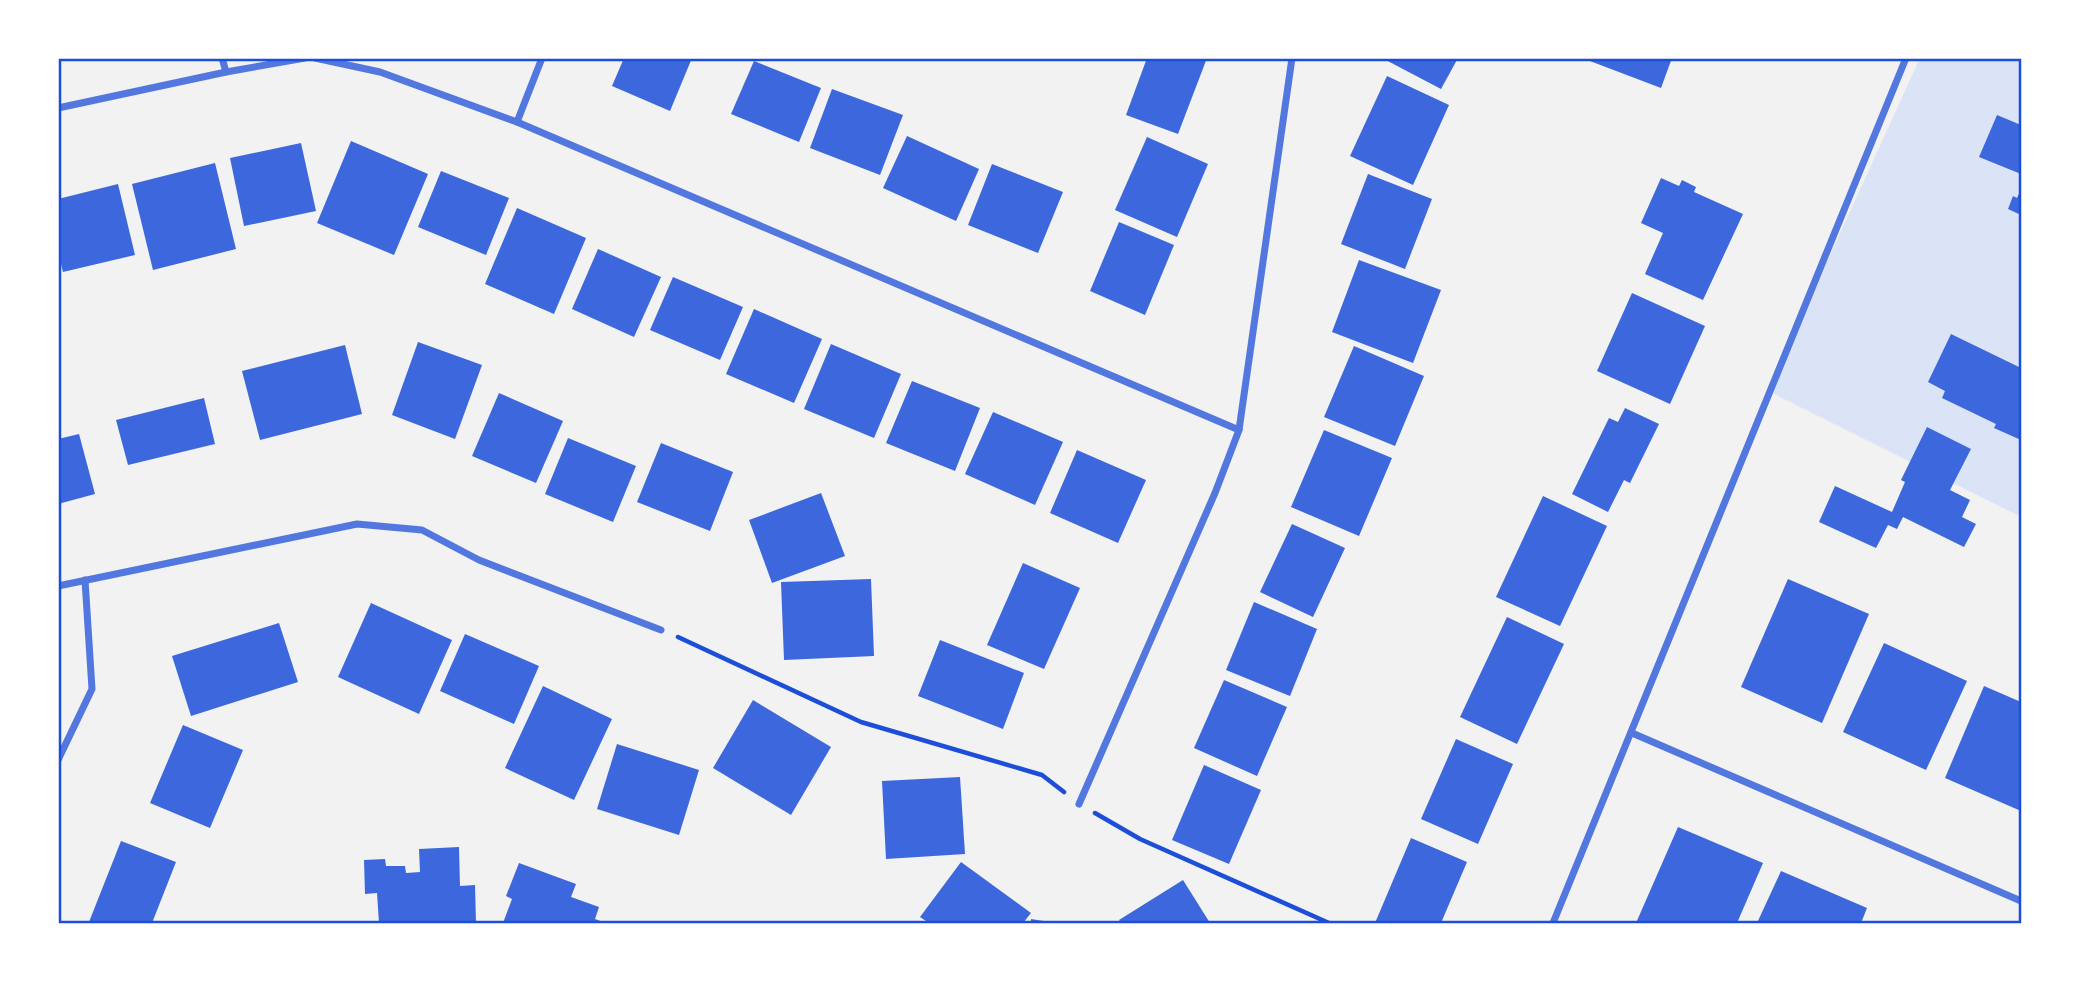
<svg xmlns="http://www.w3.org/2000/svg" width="2079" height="981" font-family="Helvetica,sans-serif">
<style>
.green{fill:#dbe4f7}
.building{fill:#3d67dc}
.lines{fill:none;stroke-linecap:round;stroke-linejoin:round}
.path{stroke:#1d4ed8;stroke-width:4.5}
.minor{stroke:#5277de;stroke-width:7}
.neatline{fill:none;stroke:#1d4ed8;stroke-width:2.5}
</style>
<rect width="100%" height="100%" fill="#f2f2f2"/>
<polygon class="green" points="1920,58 2021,58 2021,517 1768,391"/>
<g class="building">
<polygon points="624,58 692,58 670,111 612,86"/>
<polygon points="1147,58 1207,58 1178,134 1126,115"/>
<polygon points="1382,58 1458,58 1441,89"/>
<polygon points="1582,58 1672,58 1661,88"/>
<polygon points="754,61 821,88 799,142 731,114"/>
<polygon points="1387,76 1449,105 1413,185 1350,156"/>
<polygon points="832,89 903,115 880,175 810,148"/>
<polygon points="1997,115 2021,125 2021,174 1979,157"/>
<polygon points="907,136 979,169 956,221 883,188"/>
<polygon points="1147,137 1208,164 1177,237 1115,210"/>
<polygon points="351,141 428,174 394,255 317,223"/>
<polygon points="301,143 316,211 244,226 230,158"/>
<polygon points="215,163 236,249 153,270 132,184"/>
<polygon points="992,164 1063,192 1038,253 968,225"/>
<polygon points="441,171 509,198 486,255 418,227"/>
<polygon points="1368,174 1432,199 1405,269 1341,244"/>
<polygon points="1661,178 1679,186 1682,180 1696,187 1694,192 1743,214 1703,300 1645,274 1663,233 1641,223"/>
<polygon points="118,184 135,255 63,272 58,252 58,199"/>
<polygon points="2021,189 2021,215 2008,209 2013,196 2017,198"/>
<polygon points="517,208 586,238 554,314 485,284"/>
<polygon points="1119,222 1174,245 1145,315 1090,291"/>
<polygon points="598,249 661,277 634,337 572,309"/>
<polygon points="1359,260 1441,290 1413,363 1332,332"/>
<polygon points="673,277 743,307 720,360 650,330"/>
<polygon points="1632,293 1705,326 1670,404 1597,371"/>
<polygon points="754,309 822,339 794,403 726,374"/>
<polygon points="1951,334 2021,368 2021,440 1994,428 1996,424 1942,398 1945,391 1928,382"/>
<polygon points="418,342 482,365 455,439 392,415"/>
<polygon points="831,344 901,374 874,438 804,409"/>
<polygon points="345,345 362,414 260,440 242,371"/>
<polygon points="1354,346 1424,376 1395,446 1324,417"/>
<polygon points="912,381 980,408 955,471 886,443"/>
<polygon points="499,393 563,421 536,483 472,456"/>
<polygon points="204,398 215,444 128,465 116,420"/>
<polygon points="1625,408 1659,424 1630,483 1624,480 1608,512 1572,494 1609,418 1618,422"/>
<polygon points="993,412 1063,442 1035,505 965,474"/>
<polygon points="1927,427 1971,449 1950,490 1970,500 1962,517 1976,524 1964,547 1903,517 1897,529 1888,525 1876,548 1819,522 1835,486 1892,512 1905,482 1901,480"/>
<polygon points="1324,430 1392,458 1359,536 1291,507"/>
<polygon points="79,434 95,494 58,504 58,439"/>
<polygon points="568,438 636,466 613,522 545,494"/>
<polygon points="661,443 733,472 710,531 637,502"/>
<polygon points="1077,450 1146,480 1118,543 1050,513"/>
<polygon points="821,493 845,556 772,583 749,520"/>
<polygon points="1543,496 1607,526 1560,626 1496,597"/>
<polygon points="1292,524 1345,548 1313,617 1260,592"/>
<polygon points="1023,563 1080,588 1044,669 987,645"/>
<polygon points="871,579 874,656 784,660 781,582"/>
<polygon points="1788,579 1869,614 1822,723 1741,687"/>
<polygon points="1254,602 1317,629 1290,696 1226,670"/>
<polygon points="371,603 452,640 419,714 338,677"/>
<polygon points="1507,617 1564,644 1517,744 1460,717"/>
<polygon points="279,623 298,682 191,716 172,656"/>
<polygon points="465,634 539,666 514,724 440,691"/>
<polygon points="940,640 1024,673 1003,729 918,696"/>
<polygon points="1884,643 1967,681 1926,770 1843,732"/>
<polygon points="1224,680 1287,707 1257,776 1194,748"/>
<polygon points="543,686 612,719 574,800 505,768"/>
<polygon points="1984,686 2021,702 2021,811 1945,778"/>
<polygon points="753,700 831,747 791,815 713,768"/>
<polygon points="183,725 243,750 210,828 150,803"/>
<polygon points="1456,739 1513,764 1478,844 1421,819"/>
<polygon points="617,744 699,770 679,835 597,809"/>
<polygon points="1204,765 1261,790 1229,864 1172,840"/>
<polygon points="960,777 965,854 886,859 882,781"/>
<polygon points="1678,827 1763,863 1737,923 1636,923"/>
<polygon points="1411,838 1467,862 1441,923 1375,923"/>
<polygon points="121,841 176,862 152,923 89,922"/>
<polygon points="459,847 460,886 475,885 476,923 379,923 377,893 365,894 364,860 385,859 386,866 405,866 406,873 420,872 419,849"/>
<polygon points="961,862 1031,913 1023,923 929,923 920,917"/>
<polygon points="519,863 576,884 571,897 599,907 595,919 606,923 503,923 512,899 506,896"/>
<polygon points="1781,871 1867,908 1861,923 1757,923"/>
<polygon points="1183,880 1210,923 1121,923 1119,920"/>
<polygon points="1031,919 1050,922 1050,923 1031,923"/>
</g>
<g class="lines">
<g class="path">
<polyline points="678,637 861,722 1042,775 1064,792"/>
<polyline points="1095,813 1140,839 1329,923"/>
</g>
<g class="minor">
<polyline points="222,58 226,72"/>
<polyline points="315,58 380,72 517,122 1239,430"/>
<polyline points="58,108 226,72 305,58"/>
<polyline points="517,122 542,58"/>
<polyline points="58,586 357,524 422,530 479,560 661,630"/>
<polyline points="1632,733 2021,901"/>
<polyline points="58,760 92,689 85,580"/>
<polyline points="1079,804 1215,493 1239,430 1292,58"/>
<polyline points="1553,923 1906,58"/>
</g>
</g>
<rect width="2079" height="981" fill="none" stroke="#ffffff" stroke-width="119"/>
<rect x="60" y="60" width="1960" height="862" class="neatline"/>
</svg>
